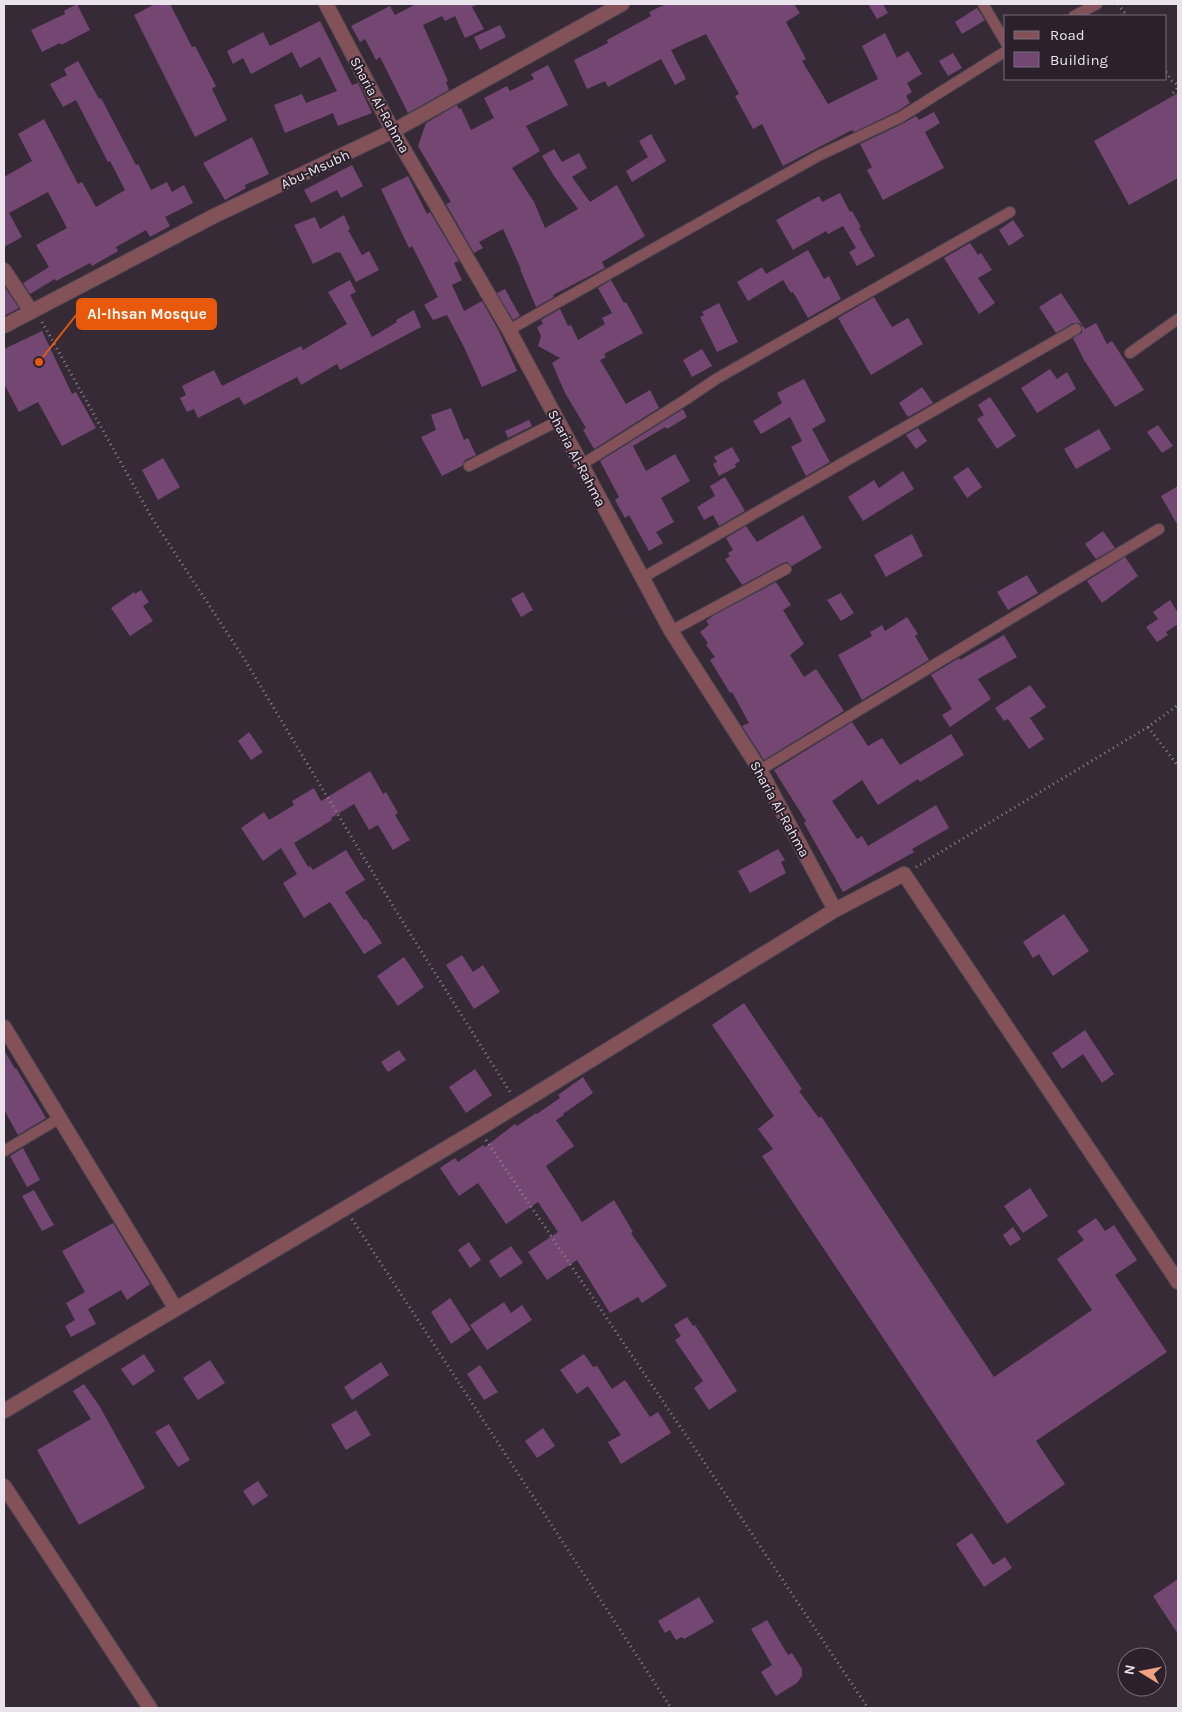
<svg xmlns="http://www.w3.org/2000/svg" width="1182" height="1712" font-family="Karla,sans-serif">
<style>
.building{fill:#744773}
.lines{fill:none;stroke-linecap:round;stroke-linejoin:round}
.service-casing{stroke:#524853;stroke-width:12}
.minor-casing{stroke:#524853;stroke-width:16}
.tertiary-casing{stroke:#524853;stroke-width:16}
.path{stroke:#8c838d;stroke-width:3;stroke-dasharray:1 4;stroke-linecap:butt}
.service{stroke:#835258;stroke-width:10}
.minor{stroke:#835258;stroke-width:14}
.tertiary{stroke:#835258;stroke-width:14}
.labels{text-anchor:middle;stroke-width:4;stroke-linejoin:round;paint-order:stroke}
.street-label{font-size:14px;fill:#eae3eb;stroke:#2b202c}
.leader{fill:none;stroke:#e8590c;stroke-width:2}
.callout-dot{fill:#e8590c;stroke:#2b202c;stroke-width:2}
.callout{fill:#e8590c;stroke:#e8590c;stroke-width:2}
.callout-label{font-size:15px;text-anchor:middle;font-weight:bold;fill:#fff}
</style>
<rect width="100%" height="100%" fill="#352a36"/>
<g class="building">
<polygon points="77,4 90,30 61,45 60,43 42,52 31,30 65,14 64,11"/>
<polygon points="155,4 170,4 192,47 195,46 216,86 212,89 227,120 195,137 134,15"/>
<polygon points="416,4 478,4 472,7 484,29 465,38 455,16 445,21 442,16 423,25 448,81 446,82 449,90 408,113 380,57 376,60 365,39 360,42 351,26 390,6 395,15"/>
<polygon points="666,4 794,4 800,13 786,22 806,59 802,61 828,104 878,79 862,46 885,33 897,58 908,51 922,74 907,83 912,92 906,96 910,103 898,111 854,132 852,130 783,166 762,124 753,129 735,96 739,94 706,34 671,50 686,79 675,85 661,59 608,87 605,81 587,89 574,60 608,43 607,40 651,16 649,12"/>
<polygon points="868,4 883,4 888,13 877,19"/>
<polygon points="977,8 985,20 962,34 955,22"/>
<polygon points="320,21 352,85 358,83 372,113 338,126 333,113 285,133 274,105 302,94 306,103 337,91 320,57 300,68 292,52 251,74 243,58 233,64 227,51 263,32 270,46"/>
<polygon points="500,25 506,37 480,50 474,37"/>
<polygon points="953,53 962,68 948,76 939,61"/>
<polygon points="78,61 99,99 101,98 136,165 138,164 151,190 167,182 172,192 184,185 193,203 165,217 170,226 150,237 146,230 116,247 118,251 92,266 90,263 56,281 55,279 30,294 23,283 49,267 36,245 67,228 48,192 9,213 22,237 4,247 4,177 32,161 18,134 44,119 78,184 82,182 96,207 125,190 110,161 108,162 76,100 63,107 50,84 67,75 64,69"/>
<polygon points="548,65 568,105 526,126 540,151 512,168 534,202 545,228 578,209 554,176 542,156 554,149 562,162 579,153 587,168 572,177 590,202 617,185 645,236 602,262 605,268 553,295 554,297 536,307 520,269 521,269 503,229 479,242 483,248 474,253 446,204 451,202 418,146 426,123 457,105 459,109 461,108 471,130 494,118 484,98 507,86 510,91 534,79 531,74"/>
<polygon points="1178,93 1178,178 1129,205 1094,141"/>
<polygon points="934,112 940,123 925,132 944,168 883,200 867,170 872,167 860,144 904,123 916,116 919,120"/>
<polygon points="651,134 666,161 632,182 626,171 648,157 639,141"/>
<polygon points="252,137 269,174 245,185 246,188 225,200 203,163"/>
<polygon points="352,165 363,186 341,198 337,190 311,203 304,190"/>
<polygon points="408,176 427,214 430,212 459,261 454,263 462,280 452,285 464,311 482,301 499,331 517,371 482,387 464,347 447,315 433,320 424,305 438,297 412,246 409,248 381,189"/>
<polygon points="840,193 850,212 852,211 861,227 859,228 875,256 857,266 849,252 856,248 843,226 828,234 826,231 793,250 776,220 819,196 822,202"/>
<polygon points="344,215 350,229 348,230 362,255 369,251 379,270 356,282 340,252 338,253 337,252 313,264 294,225 315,217 320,229"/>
<polygon points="1013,220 1024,236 1009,246 999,230"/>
<polygon points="970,243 978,255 981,253 992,270 978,278 995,303 979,314 944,258"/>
<polygon points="808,250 824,279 829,276 841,299 808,318 793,292 791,293 783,280 748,301 737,282 762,267 766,274"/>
<polygon points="350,280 356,292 350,295 372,337 397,322 396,320 414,310 421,327 340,370 337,364 301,385 297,377 244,405 239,397 198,418 194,409 187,412 180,398 186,395 182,386 214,370 222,386 301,346 303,350 347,324 328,292"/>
<polygon points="611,280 624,303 626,302 643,333 604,354 606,357 600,360 626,404 650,390 659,408 594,449 583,430 586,428 565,393 552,363 560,358 538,346 541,336 537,327 543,324 541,320 560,309 568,326 571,325 578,340 605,324 602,318 612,313 598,288"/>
<polygon points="4,286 19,308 4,316"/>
<polygon points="505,289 520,316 513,320 497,293"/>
<polygon points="1061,293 1085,329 1096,323 1107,344 1112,341 1144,390 1115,407 1084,360 1073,338 1082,333 1082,325 1079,323 1073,323 1056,333 1039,307"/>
<polygon points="874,297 892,327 908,318 923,344 871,375 838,318"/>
<polygon points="719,303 738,342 717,352 700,317 704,315 702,312"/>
<polygon points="42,331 72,394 76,392 96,428 62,446 38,402 19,412 4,384 4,349"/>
<polygon points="702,349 712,366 692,377 683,360"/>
<polygon points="1050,369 1057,379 1067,372 1076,389 1037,413 1021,388"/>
<polygon points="804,379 826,421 812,429 830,462 806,476 791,447 802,441 790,417 761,434 753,421 782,403 777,393"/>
<polygon points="922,387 933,403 908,417 899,403"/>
<polygon points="990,397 1016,436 997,449 977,419 984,415 978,405"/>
<polygon points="451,408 464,440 468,438 476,455 465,460 462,466 442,476 421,437 436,430 431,415"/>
<polygon points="683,409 687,417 667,429 665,427 633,446 646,471 675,454 690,481 661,498 674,522 656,532 663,543 649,551 629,515 625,518 615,500 619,497 600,461"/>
<polygon points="529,420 532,426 508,438 505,431"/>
<polygon points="1158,425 1173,446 1162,453 1147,432"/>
<polygon points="918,428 927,441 916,449 906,435"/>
<polygon points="1099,429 1111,449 1076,469 1064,449"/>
<polygon points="732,447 740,461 735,464 736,467 719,476 713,464 717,462 714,457"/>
<polygon points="163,458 180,487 158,500 142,470"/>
<polygon points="968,467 982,487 967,498 953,477"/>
<polygon points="903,471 914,489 863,521 848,497 874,480 879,488"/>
<polygon points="725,477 745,511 719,526 713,515 704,520 697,507 715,496 710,486"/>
<polygon points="1178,486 1178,526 1161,496"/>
<polygon points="803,515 822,548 792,566 787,562 783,563 742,585 725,559 730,556 728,553 733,550 726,538 746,526 757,542"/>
<polygon points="1103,531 1115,548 1096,559 1085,544"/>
<polygon points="912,534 923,556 886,577 874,555"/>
<polygon points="1125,557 1138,576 1102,603 1087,581"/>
<polygon points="1027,575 1038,593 1008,610 997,592"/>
<polygon points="776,582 791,605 783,610 804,644 790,655 804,677 816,669 844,711 764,760 742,726 749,723 732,692 730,693 710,660 715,657 706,645 708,643 700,632 709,625 706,621 714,615"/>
<polygon points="141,590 149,602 143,606 153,621 130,636 111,608 134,592 135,594"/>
<polygon points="523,592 533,610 521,617 511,599"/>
<polygon points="841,593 854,613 841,621 827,600"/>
<polygon points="1170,600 1178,613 1178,624 1166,632 1168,635 1157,642 1146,627 1158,619 1153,612"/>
<polygon points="907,617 918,634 915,636 929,660 862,700 838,655 872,636 870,632 882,625 885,631"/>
<polygon points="1004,635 1017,657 978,679 991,699 950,727 942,715 952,709 931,675 959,658 960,660"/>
<polygon points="1030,685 1046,707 1030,718 1044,739 1029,749 1008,719 1004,721 995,708"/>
<polygon points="852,722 868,746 882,738 900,765 951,734 964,755 920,782 918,779 878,805 862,780 832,801 857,839 862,836 868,846 936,805 949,828 912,849 914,852 843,892 804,823 806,821 774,770"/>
<polygon points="249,732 263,752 251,760 238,741"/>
<polygon points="370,771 383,794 386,792 398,813 395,815 410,840 393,850 378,825 369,830 354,804 331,818 332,820 294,843 308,867 310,866 313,870 346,850 365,880 345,892 364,920 366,919 382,943 364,954 330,902 304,918 283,883 297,874 281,848 263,861 241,828 264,812 269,820 294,805 292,801 314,788 321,801"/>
<polygon points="778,849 785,860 781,862 786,873 750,893 738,871"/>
<polygon points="1064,914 1089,951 1053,976 1039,954 1033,958 1023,942"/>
<polygon points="462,955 473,972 483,965 500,992 474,1009 446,965"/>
<polygon points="404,957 424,987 398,1006 377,976"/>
<polygon points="744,1003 802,1089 799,1091 819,1118 821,1116 994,1377 1092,1310 1057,1259 1084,1240 1077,1231 1096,1218 1105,1231 1114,1225 1137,1260 1115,1275 1167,1352 1036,1441 1065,1484 1007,1524 762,1156 773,1149 758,1129 774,1116 712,1025"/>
<polygon points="1085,1030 1114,1074 1102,1083 1083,1054 1062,1069 1052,1053"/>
<polygon points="4,1050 15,1069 16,1068 46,1118 18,1135 4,1110"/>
<polygon points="399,1050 406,1060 388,1072 381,1062"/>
<polygon points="475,1069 492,1095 466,1113 449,1087"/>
<polygon points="583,1077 593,1093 563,1114 564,1115 556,1120 574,1146 546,1166 582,1222 614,1200 633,1232 631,1233 667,1286 642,1303 638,1297 610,1313 577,1260 547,1280 528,1252 558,1232 538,1202 506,1224 478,1183 459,1196 440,1168 455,1158 458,1162 483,1145 485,1147 515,1124 517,1126 536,1113 537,1114 560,1098 558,1095"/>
<polygon points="23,1148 40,1180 27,1187 10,1156"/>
<polygon points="1030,1188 1048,1216 1023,1233 1004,1206"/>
<polygon points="34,1190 54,1225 42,1231 22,1196"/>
<polygon points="113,1223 150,1284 127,1300 121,1290 88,1309 96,1324 71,1337 65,1326 75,1320 66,1303 85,1292 62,1251"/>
<polygon points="1013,1227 1021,1239 1010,1246 1003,1235"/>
<polygon points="469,1242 481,1260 470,1268 458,1250"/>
<polygon points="511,1246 523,1263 500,1278 489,1261"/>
<polygon points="450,1298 471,1330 451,1344 431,1312"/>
<polygon points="504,1302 511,1313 522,1305 532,1320 487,1350 470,1325"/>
<polygon points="687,1317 693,1326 695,1325 737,1391 709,1410 694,1388 703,1381 675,1340 681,1336 674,1325"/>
<polygon points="144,1354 155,1371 133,1386 121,1369"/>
<polygon points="584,1354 593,1367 597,1366 612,1389 625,1380 650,1417 658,1412 671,1433 621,1464 608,1442 621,1435 588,1386 577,1394 560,1370"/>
<polygon points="210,1360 225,1383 198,1400 183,1378"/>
<polygon points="381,1362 389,1375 352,1400 344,1387"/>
<polygon points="480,1365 498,1392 484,1400 467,1374"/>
<polygon points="84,1384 100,1407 145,1488 79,1525 37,1450 91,1419 73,1391"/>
<polygon points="356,1410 371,1435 346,1450 331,1425"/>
<polygon points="169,1424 190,1460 178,1467 155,1432"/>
<polygon points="543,1428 555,1446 537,1458 525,1441"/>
<polygon points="258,1481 268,1496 253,1506 243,1491"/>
<polygon points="972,1533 993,1565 1005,1557 1012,1568 984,1587 956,1544"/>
<polygon points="1178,1579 1178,1634 1153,1596"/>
<polygon points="699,1597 714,1622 684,1639 682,1637 676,1640 670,1630 665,1633 658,1621"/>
<polygon points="767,1620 788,1655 792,1653 802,1669 802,1676 797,1683 776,1696 761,1672 772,1665 751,1629"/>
</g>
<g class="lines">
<defs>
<g id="service">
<polyline points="983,4 1006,43"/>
<polyline points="1074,16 1097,4"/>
<polyline points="509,330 818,156 901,117 1006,51"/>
<polyline points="1130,353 1178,319"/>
<polyline points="581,465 685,400 716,379 1010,212"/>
<polyline points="469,466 558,421"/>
<polyline points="642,578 1076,329"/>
<polyline points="671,631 786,569"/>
<polyline points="760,770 1159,529"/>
<polyline points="4,1151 60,1118"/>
</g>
<g id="minor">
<polyline points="326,4 393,131 509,330 671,631 760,770 835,910"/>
<polyline points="4,270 31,311"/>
<polyline points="4,1027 176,1309"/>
<polyline points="4,1411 482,1127 835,910 904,874 1178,1282"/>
<polyline points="4,1486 150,1708"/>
</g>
<polyline id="tertiary" points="4,326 214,216 393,131 622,4"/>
</defs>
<use href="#service" class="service-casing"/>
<use href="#minor" class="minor-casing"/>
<use href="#tertiary" class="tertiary-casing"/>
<g class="path">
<polyline points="1118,4 1127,16"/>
<polyline points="1166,72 1172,81 1178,85"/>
<polyline points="1173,93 1178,87"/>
<polyline points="42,322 152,518 243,657 396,911 510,1092"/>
<polyline points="1148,727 1178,766"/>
<polyline points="916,867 1148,727 1178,705"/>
<polyline points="486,1140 702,1459 868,1708"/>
<polyline points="352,1219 671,1708"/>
</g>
<use href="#service" class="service"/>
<use href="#minor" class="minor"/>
<use href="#tertiary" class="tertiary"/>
</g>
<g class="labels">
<g class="street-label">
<text transform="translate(380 105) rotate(61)" y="5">Sharia Al-Rahma</text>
<text transform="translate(315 169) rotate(-25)" y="5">Abu-Msubh</text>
<text transform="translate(577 458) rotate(62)" y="5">Sharia Al-Rahma</text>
<text transform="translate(780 809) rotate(61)" y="5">Sharia Al-Rahma</text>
</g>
</g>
<path class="leader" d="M39 362L77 314"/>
<circle class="callout-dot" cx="39" cy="362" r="5"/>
<rect class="callout" x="77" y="299" width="139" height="30" rx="5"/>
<g class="callout-label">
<text x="147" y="319">Al-Ihsan Mosque</text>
</g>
<rect width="1182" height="1712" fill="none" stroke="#eae3eb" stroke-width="10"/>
<rect x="1004" y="15" width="162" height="65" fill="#2b202c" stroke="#776e78"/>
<rect x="1014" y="31" width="25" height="8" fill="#835258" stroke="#776e78"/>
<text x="1050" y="40" font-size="15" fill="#eae3eb">Road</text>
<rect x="1014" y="52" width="25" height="15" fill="#744773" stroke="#776e78"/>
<text x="1050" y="65" font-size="15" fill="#eae3eb">Building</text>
<g transform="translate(1142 1672) rotate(280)"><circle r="24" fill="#2b202c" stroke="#776e78"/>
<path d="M0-4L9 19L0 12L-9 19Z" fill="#f2a17e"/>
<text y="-8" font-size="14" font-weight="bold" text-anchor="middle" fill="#eae3eb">N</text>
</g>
</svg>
